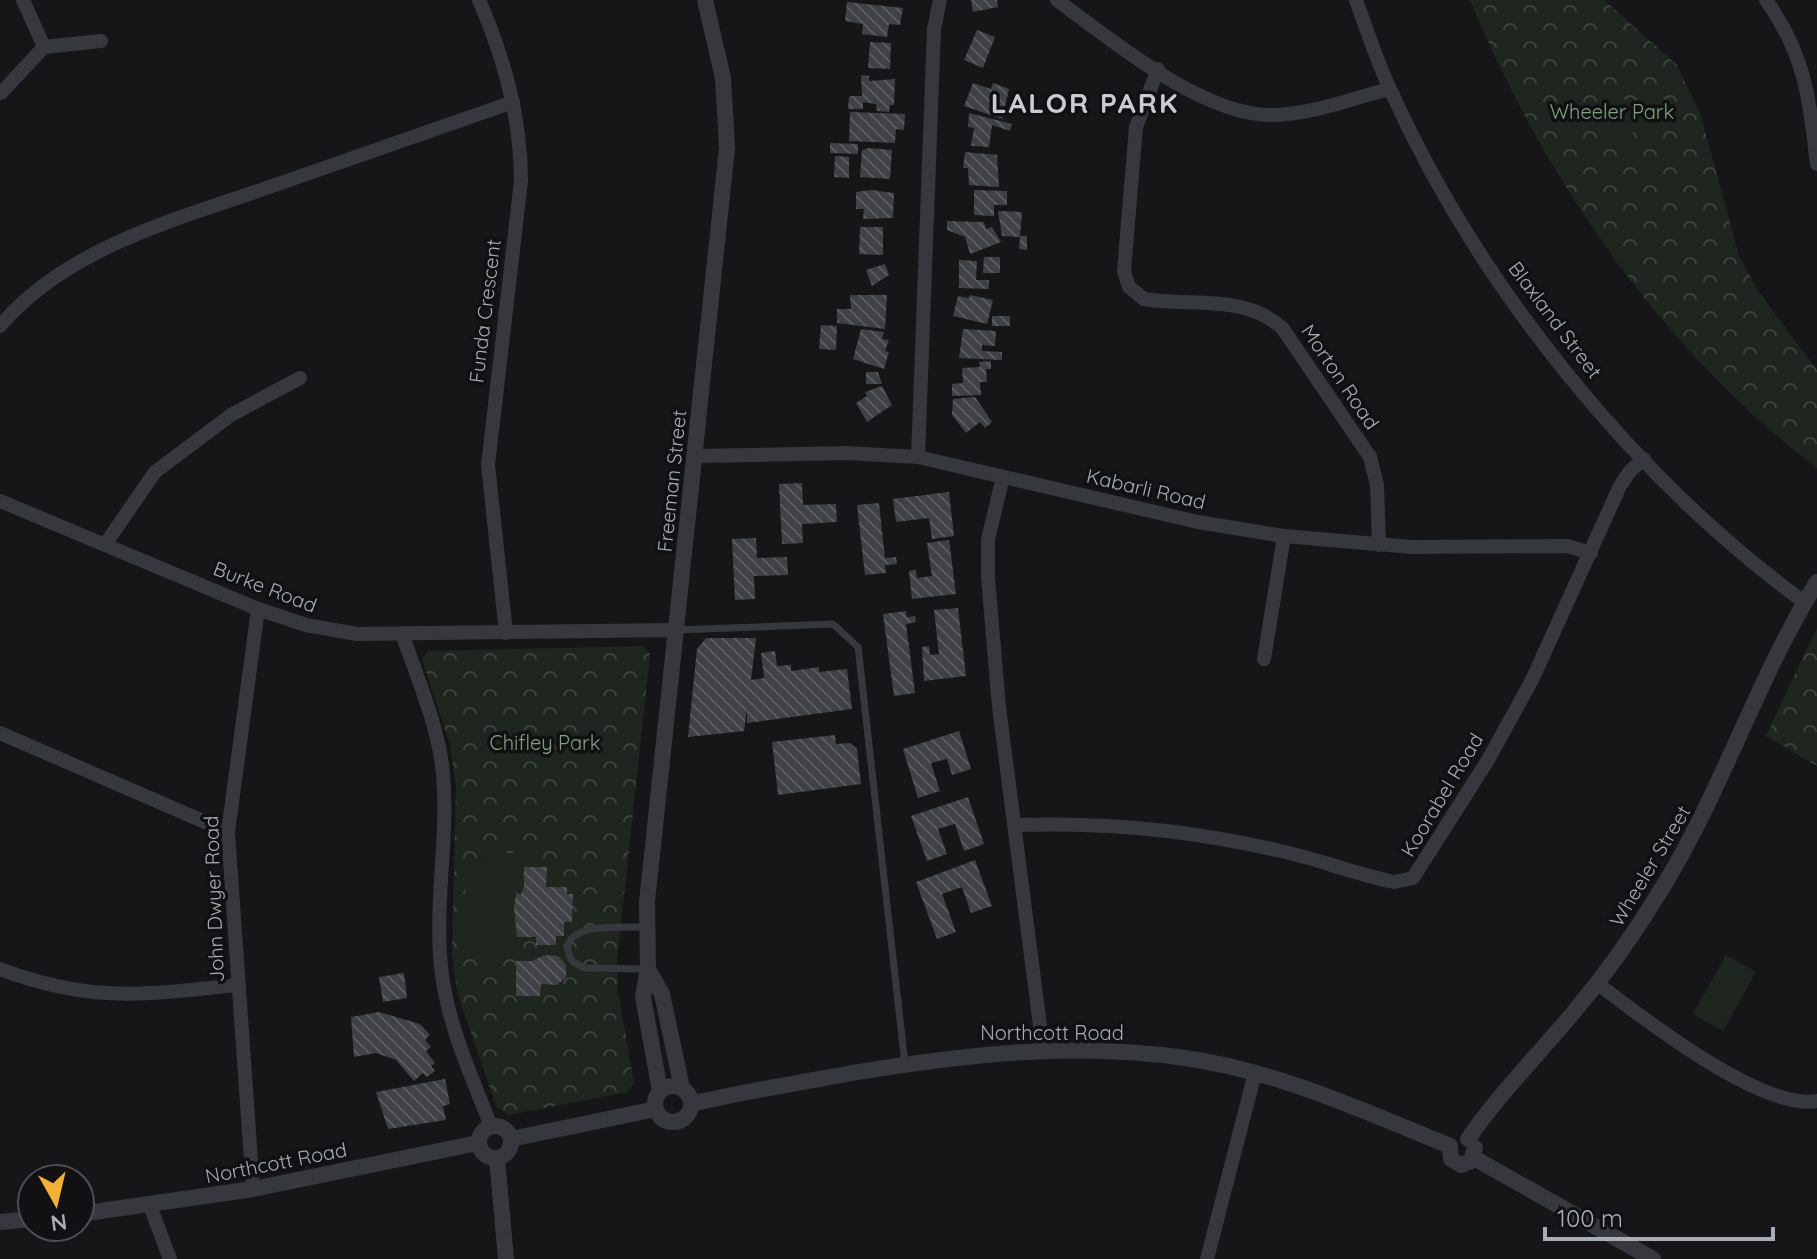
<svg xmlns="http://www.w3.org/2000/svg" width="1817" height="1259" font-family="Quicksand,sans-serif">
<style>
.forest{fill:url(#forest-crowns)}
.garden{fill:#1e261f}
.building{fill:url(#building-back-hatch)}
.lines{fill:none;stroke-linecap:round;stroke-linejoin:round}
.service{stroke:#37383d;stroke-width:7}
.minor{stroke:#37383d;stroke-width:14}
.tertiary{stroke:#37383d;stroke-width:16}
.labels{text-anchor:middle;stroke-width:7;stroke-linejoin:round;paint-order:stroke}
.park-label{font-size:20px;fill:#7fa381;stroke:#111113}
.street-label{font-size:20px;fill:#a8adb8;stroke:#111113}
.district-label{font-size:28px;font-weight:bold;letter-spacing:2px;fill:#c9ccd4;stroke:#111113}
</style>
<defs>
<pattern id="forest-crowns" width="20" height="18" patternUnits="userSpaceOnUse" patternTransform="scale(2)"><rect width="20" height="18" fill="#1e261f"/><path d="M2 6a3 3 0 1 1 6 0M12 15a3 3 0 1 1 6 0" fill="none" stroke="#3c433d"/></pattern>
<pattern id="building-back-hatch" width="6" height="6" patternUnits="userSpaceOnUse" patternTransform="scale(2)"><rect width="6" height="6" fill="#404145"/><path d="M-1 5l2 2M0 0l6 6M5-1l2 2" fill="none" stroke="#595a5e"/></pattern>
</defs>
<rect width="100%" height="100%" fill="#161618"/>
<g class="forest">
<path d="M1470 0H1604L1677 65 1701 116 1739 256 1758 291 1817 370V468C1662 350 1544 179 1470 0Z"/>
<polygon points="1817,628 1817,766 1766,736"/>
<polygon points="643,646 650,654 617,961 618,991 634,1083 627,1092 509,1115 497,1108 457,992 452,954 456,785 450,745 422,659 428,651"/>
</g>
<g class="garden">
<polygon points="1624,99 1643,126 1617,144 1598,117"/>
<polygon points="493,853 520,853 514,907 517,948 474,955 462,937 466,878"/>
<polygon points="1726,955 1756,972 1723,1031 1693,1014"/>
</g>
<g class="building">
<polygon points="971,0 997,0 998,7 973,12"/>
<polygon points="847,2 903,8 900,25 889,24 887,37 862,34 863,24 845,21"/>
<polygon points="977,30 995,37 983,68 964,60"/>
<polygon points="870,42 891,43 890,69 868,68"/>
<polygon points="861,75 869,76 869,81 895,79 894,105 890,105 889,112 877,111 876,104 863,102 863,109 848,109 849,96 862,96"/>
<polygon points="973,83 991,89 993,83 1009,89 1002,119 964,106"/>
<polygon points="850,112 905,114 904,130 896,129 895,143 849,141"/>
<polygon points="969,113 1012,124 1010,131 992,125 989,147 971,146 974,128 968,127"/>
<polygon points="830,143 858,144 858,154 830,153"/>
<polygon points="869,148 892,150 890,179 860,177 862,150"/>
<polygon points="965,152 997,155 999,187 969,185 968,168 963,168"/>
<polygon points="835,156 849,157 849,178 834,177"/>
<polygon points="871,190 894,193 893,218 863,219 864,209 856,209 856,192"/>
<polygon points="974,190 1007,191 1007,205 994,205 994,216 974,215"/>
<polygon points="998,211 1022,212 1020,236 1027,236 1027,250 1019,249 1020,237 1002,236"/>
<polygon points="947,221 984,222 986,229 992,227 1001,242 970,254 965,237 947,230"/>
<polygon points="860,227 883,227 883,255 859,254"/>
<polygon points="984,257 1000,257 1000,273 983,273"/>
<polygon points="959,260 977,261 976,280 989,280 989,289 959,288"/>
<polygon points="885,264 889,275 872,286 866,270"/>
<polygon points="850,295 887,295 885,329 837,323 837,309 851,309"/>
<polygon points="970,295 993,300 987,324 953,316 958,296 969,298"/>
<rect x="992" y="316" width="18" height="10"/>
<polygon points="821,325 837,326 836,350 819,349"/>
<polygon points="861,329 884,332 882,339 889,340 885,351 889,352 884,369 853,359"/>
<polygon points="963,329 996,331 995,346 982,345 982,351 1002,352 1002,360 959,358"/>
<polygon points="991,361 991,369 986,369 987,382 980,382 981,395 952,396 952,384 963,383 962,368 980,367 979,362"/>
<polygon points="866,372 878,372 882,384 866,384"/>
<polygon points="882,386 892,405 867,422 856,403 867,396 865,392"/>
<polygon points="975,397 992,422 985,428 980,422 966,433 952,415 953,399"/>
<polygon points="802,483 803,505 836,504 837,522 802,524 803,543 782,544 779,484"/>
<polygon points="949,492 954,536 932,539 929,518 896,522 893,499"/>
<polygon points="879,503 885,558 896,557 897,564 885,565 886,573 865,575 857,505"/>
<polygon points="756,538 757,558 787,557 788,575 754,576 755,599 735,600 732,539"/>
<polygon points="949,540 956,594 912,599 909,571 916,570 917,578 932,576 927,543"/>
<polygon points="958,608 966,676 924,681 922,647 929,646 930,655 939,654 934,610"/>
<polygon points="906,611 907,617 915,616 916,622 906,624 915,693 894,696 883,614"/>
<polygon points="706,638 756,638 751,680 764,678 761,653 775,651 777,666 791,665 791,671 819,667 819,672 847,669 852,709 747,723 747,709 744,731 688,737 697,649"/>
<polygon points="959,731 971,769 952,775 947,759 931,763 940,791 918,798 903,749"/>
<polygon points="835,735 836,744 850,743 857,749 861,784 778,795 772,742"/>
<polygon points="968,797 984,844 964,851 955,824 938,829 947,854 927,861 911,816"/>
<polygon points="975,860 992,906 971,913 962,887 942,894 956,932 937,939 916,882"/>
<polygon points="524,867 547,867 546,887 567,887 567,894 573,894 572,922 564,922 564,936 556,936 556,945 536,945 536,937 517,937 514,907 516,894 521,894 524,887"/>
<polygon points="545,955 558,956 566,965 566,977 557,985 541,984 540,996 516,996 516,961 532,961"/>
<polygon points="404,973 407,998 383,1002 379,977"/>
<polygon points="379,1012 420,1024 430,1035 425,1040 431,1047 426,1051 435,1063 431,1066 435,1071 427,1077 423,1073 414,1081 396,1060 376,1053 354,1057 351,1017"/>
<polygon points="445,1079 450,1104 443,1106 446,1120 388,1129 376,1092"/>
</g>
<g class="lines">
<g class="service">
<polyline points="677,630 833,624 858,647 905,1064"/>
<path d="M646 969 584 968 572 961C550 920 625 928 647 927"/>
</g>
<g class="minor">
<polyline points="23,0 44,47"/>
<path d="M479 0C504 58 521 117 521 181L488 465 506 633"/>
<path d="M1057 0C1113 41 1200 114 1270 115 1310 115 1351 99 1389 89"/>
<path d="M1356 0C1367 30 1377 62 1391 91 1479 286 1632 476 1804 602"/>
<path d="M1766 0C1806 56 1809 99 1817 164"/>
<path d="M1158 69 1136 127 1124 271 1129 287 1144 299C1190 307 1246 293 1283 329L1370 457 1377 485 1379 545"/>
<polyline points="1,93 44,47 101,41"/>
<path d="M0 326C69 245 182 218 278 184 357 157 435 129 513 102"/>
<polyline points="695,456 846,453 918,457 1198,522 1284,536 1412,547 1567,546 1591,553"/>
<polyline points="918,457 934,29 940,0"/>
<polyline points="1003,477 988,539 988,577 999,707 1043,1049"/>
<polyline points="0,501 258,609 306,625 357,634 676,630"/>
<polyline points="106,543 155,472 231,415 300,378"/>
<path d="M402 633C417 678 439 727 443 774 449 841 433 908 442 975 449 1027 472 1078 491 1126"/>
<polyline points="1264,659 1284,536"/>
<polyline points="0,733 228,832"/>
<path d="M1015 825C1103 822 1191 830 1276 850 1316 858 1354 874 1394 882L1413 878 1488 760 1532 680 1620 486 1630 471 1644 459"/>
<path d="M0 969C90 1003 144 995 237 985"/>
<path d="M1597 983C1641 1017 1762 1111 1817 1101"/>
<polyline points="253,1189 228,832 258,609"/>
<polyline points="150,1206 170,1259"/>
<polyline points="1207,1259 1255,1073"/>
</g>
<g class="tertiary">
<polyline points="648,969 662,994 682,1088"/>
<circle cx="673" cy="1104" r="18"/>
<polyline points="660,1091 643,997 648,969 647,902 727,148 723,78 705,0"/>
<path d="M691 1104C746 1091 803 1082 858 1072 968 1054 1073 1042 1185 1058 1277 1071 1364 1111 1450 1146"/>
<circle cx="495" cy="1142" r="16"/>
<polyline points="511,1139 656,1109"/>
<path d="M1468 1139C1499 1094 1538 1055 1573 1013 1605 975 1635 933 1661 890 1722 792 1756 680 1817 582"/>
<polyline points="1450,1146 1451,1159 1461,1165 1471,1161 1475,1148"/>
<polyline points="497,1158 506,1259"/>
<polyline points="1474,1158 1653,1259"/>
<polyline points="80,1214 253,1189 478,1143"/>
<polyline points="0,1222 32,1219"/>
</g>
</g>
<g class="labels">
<g class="park-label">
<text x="1612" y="119">Wheeler Park</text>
<text x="545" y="750">Chifley Park</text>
</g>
<g class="street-label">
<text transform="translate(485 311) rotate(-83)" y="7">Funda Crescent</text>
<text transform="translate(1555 320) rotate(53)" y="7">Blaxland Street</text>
<text transform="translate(1340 377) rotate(56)" y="7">Morton Road</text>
<text transform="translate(672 481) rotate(-84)" y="7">Freeman Street</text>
<text transform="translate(1146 489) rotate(13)" y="7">Kabarli Road</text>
<text transform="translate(265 587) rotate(21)" y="7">Burke Road</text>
<text transform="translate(1442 795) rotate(-59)" y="7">Koorabel Road</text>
<text transform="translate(1650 866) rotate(-59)" y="7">Wheeler Street</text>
<text transform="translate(214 899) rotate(-92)" y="7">John Dwyer Road</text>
<text x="1052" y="1040">Northcott Road</text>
<text transform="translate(276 1163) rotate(-11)" y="7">Northcott Road</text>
</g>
<g class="district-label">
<text x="1085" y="113">LALOR PARK</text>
</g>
</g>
<g transform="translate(56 1203) rotate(172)"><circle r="38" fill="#111113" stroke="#4d4f55" stroke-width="2"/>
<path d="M0-6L14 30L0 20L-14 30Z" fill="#f2b134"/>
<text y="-12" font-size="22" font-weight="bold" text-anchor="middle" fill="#a8adb8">N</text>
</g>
<path d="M1545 1227v12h228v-12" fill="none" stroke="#a8adb8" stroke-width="4"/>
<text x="1557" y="1227" font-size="24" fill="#a8adb8" stroke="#111113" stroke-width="6" paint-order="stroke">100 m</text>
</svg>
